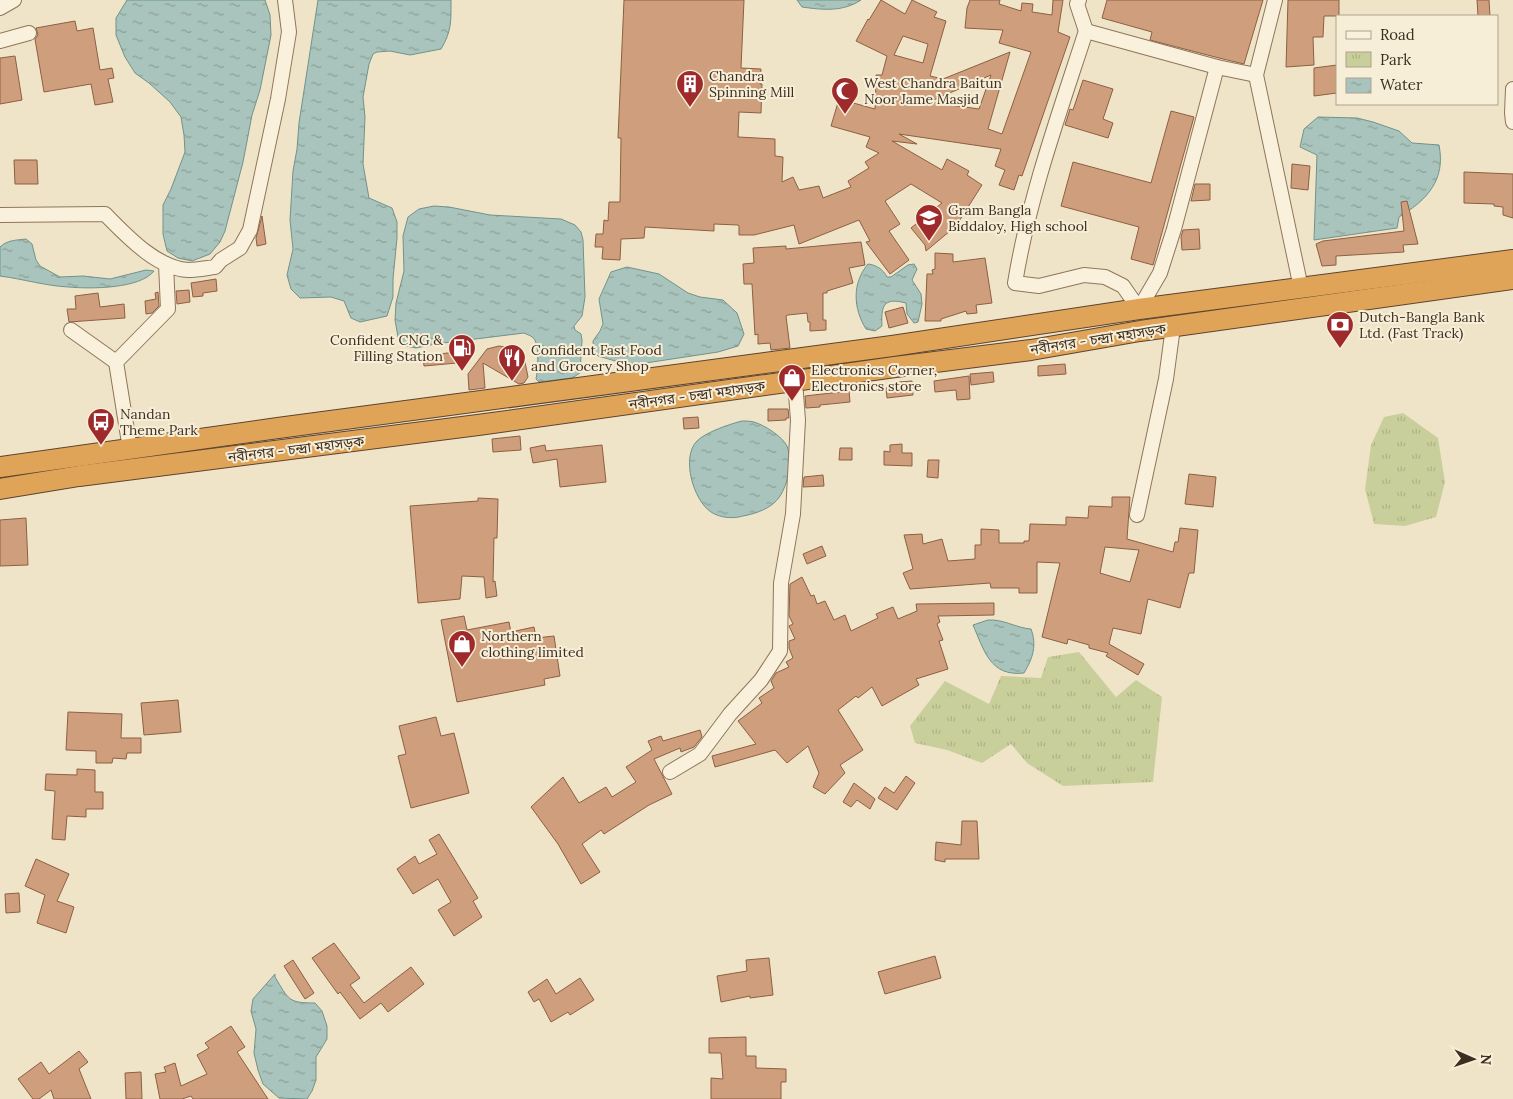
<svg xmlns="http://www.w3.org/2000/svg" width="1513" height="1099" font-family="Lora,'Noto Sans Bengali',serif">
<style>
.park{fill:url(#park-tufts)}
.water{fill:url(#water-ripples);stroke:#6f938a}
.building{fill:#cf9f7d;stroke:#8d5f41;fill-rule:evenodd}
.lines{fill:none;stroke-linecap:round;stroke-linejoin:round}
.minor-casing{stroke:#8d765c;stroke-width:16}
.highway-casing{stroke:#5b4430;stroke-width:22}
.minor{stroke:#faf1dc;stroke-width:14}
.highway{stroke:#e0a458;stroke-width:20}
.labels{text-anchor:middle;stroke-width:4;stroke-linejoin:round;paint-order:stroke}
.poi-label{font-size:14px;fill:#3d2e20;stroke:#f7eed8;text-anchor:start}
.street-label{font-size:14px;fill:#3d2e20;stroke:#f7eed8}
</style>
<defs>
<pattern id="park-tufts" width="24" height="20" patternUnits="userSpaceOnUse" patternTransform="scale(1.25)"><rect width="24" height="20" fill="#c9cf9b"/><path d="M3 7l-1-3M5 7V3M7 7l1-3M15 17l-1-3M17 17v-4M19 17l1-3" fill="none" stroke="#aeb285"/></pattern>
<pattern id="water-ripples" width="26" height="14" patternUnits="userSpaceOnUse" patternTransform="scale(1.25)"><rect width="26" height="14" fill="#a9c4bc"/><path d="M2 4q2-2 4 0t4 0M15 11q2-2 4 0t4 0" fill="none" stroke="#8ba098"/></pattern>
</defs>
<rect width="100%" height="100%" fill="#f0e4c8"/>
<g class="park">
<polygon points="1403,413 1438,438 1445,482 1436,517 1405,526 1374,524 1365,489 1371,445 1384,417"/>
<polygon points="1079,652 1116,697 1136,680 1162,697 1153,782 1063,786 1027,763 1011,744 982,763 947,750 915,743 910,726 945,681 989,704 1001,676 1041,678 1048,657"/>
</g>
<g class="water">
<polygon points="127,0 265,0 270,15 271,35 260,90 252,115 243,162 225,231 220,242 210,254 192,261 178,258 167,251 163,234 163,205 171,189 185,152 184,135 181,117 170,102 149,83 135,73 125,57 116,35 116,18"/>
<path d="M318 0H451C451 20 452 31 441 49L410 55 390 51 377 52 373 54 369 64 363 97 365 117 363 164 369 198 392 208 397 222V238L393 279V297L387 316 360 322 351 318 344 301 331 297 300 298 291 289 287 275 293 249 290 220 293 171 297 149 299 123Z"/>
<path d="M797 0H861C843 12 823 10 802 7Z"/>
<path d="M1318 117 1357 118 1373 122 1399 131 1412 143 1439 145C1446 180 1427 200 1399 217L1397 228 1314 240 1317 155 1300 147 1304 129Z"/>
<path d="M434 206 449 207 490 215 561 219 575 225 581 232 583 240 585 297 582 316 574 326 575 330 581 334 582 340 580 373 572 378 539 382 536 379C538 370 539 348 535 340 533 336 528 335 524 333L435 344 416 348 406 346 398 337 395 320 396 303 404 271 403 236 408 217 419 209Z"/>
<path d="M26 239 32 244 36 260 40 266 60 277 83 276 110 279 146 270 154 271C140 289 90 289 69 287 46 286 23 279 0 276V247C7 240 17 240 26 239Z"/>
<path d="M868 264C876 265 883 269 887 277H891L908 265 914 264 917 269 912 280 921 294 922 304 918 322 914 323 907 314 906 303C883 297 881 306 882 326L875 331 866 329C853 308 852 283 868 264Z"/>
<polygon points="627,267 659,274 688,293 700,297 723,300 737,313 744,334 738,346 718,352 639,364 619,362 598,356 594,351 593,341 600,331 603,324 599,299 611,272"/>
<path d="M742 421C746 421 750 421 754 422 764 425 782 436 787 446 791 456 789 469 787 480 785 487 781 497 774 503 766 510 754 514 743 516 733 519 720 518 711 512 693 500 681 457 697 441 706 432 730 424 742 421Z"/>
<path d="M988 620C1004 619 1016 628 1031 629 1037 645 1033 658 1024 673 990 677 984 650 973 625Z"/>
<path d="M275 974V977C289 1000 288 1003 315 1003L322 1011 327 1026V1039L316 1057V1080L312 1091 307 1099 279 1098 263 1084 258 1070 254 1053 256 1029 251 1011 253 999Z"/>
</g>
<g class="building">
<path d="M624 0H744L741 68 761 69 760 84H762L761 113 739 112 738 137 775 139V156L783 157 782 182 793 177 799 190 819 186 823 198 851 187 848 181 869 168 865 162 879 153 866 147 870 137 831 126 839 99 875 109 876 75H882L887 56 856 41 868 19 869 20 881 0 905 14 912 0 937 12 934 17 946 21 930 76 943 79 1010 52 988 129 1002 134 1031 52 999 43 1003 30 965 28 967 8 970 0H1000L999 4 1021 11 1022 3 1033 4 1032 12 1052 15 1053 0H1063L1058 32 1070 37 1022 176 1019 175 1014 190 999 185 1005 170 995 166 1001 149 899 134 917 144 892 141 942 170 947 159 969 171 967 175 982 185 956 226 926 251 925 245 911 228 942 203 911 184 885 201 900 224 889 231 909 260 890 274 866 242 870 241 859 220 799 244 794 225 754 235H739V226L738 225 714 224V231L645 227 644 238 621 239 620 260 602 259 603 247H595L596 234H603L604 220 608 221 609 202H620L621 138H618ZM903 36 928 44 923 63 894 55ZM991 75 979 109 929 102Z"/>
<polygon points="1107,0 1263,0 1244,64 1219,58 1150,40 1152,32 1102,18"/>
<polygon points="1288,0 1339,0 1339,16 1324,16 1323,37 1313,37 1314,65 1286,67"/>
<polygon points="1477,0 1489,0 1490,16 1478,16"/>
<polygon points="75,21 77,31 93,28 100,70 112,68 114,78 108,79 113,102 95,105 91,84 44,92 35,39 38,35 36,28"/>
<polygon points="15,56 22,100 0,104 0,58"/>
<polygon points="1337,65 1337,93 1314,96 1314,68"/>
<polygon points="1083,80 1113,89 1103,119 1113,123 1108,138 1065,125 1070,109 1073,110"/>
<polygon points="1171,111 1194,117 1153,265 1131,259 1139,227 1061,206 1073,162 1151,183"/>
<polygon points="14,160 37,160 38,184 15,184"/>
<polygon points="1292,164 1310,166 1308,190 1291,188"/>
<polygon points="1464,172 1513,174 1513,218 1503,215 1503,207 1494,206 1494,204 1464,203"/>
<polygon points="1195,184 1210,184 1210,200 1191,201"/>
<polygon points="1407,201 1418,244 1403,245 1404,252 1336,256 1336,265 1322,266 1316,244 1323,241 1404,231 1401,202"/>
<polygon points="262,216 266,244 257,246 256,238"/>
<polygon points="1199,229 1200,249 1182,250 1181,237 1183,230"/>
<polygon points="861,242 865,265 849,268 853,283 827,291 827,293 823,293 823,320 826,320 826,330 810,331 810,322 808,322 807,313 788,315 786,316 790,348 771,350 770,343 758,344 758,334 755,335 752,284 744,284 743,264 754,263 753,248 786,246 786,249"/>
<polygon points="935,253 953,254 953,262 985,258 992,303 976,305 977,313 967,314 966,311 941,319 941,321 925,321 927,274 933,274 932,270 935,269"/>
<polygon points="216,279 217,291 203,293 203,296 193,297 191,283"/>
<polygon points="189,290 190,302 177,304 176,291"/>
<polygon points="158,292 159,306 152,313 146,314 145,301 156,299 155,293"/>
<polygon points="98,293 100,307 124,304 125,318 69,322 67,309 76,309 75,296"/>
<polygon points="903,307 908,323 889,328 885,312"/>
<polygon points="499,346 517,349 525,362 528,377 524,383 519,384 483,363 485,388 469,390 468,374 487,349"/>
<polygon points="456,352 457,363 424,366 423,356"/>
<polygon points="1065,364 1066,374 1038,376 1038,366"/>
<polygon points="993,372 994,382 971,385 970,374"/>
<polygon points="969,376 970,399 957,400 956,390 935,392 934,381"/>
<polygon points="912,381 913,395 887,398 886,388 899,387 899,382"/>
<polygon points="849,391 850,402 820,405 820,407 806,408 805,396"/>
<polygon points="768,409 788,409 789,418 786,418 786,420 768,421"/>
<polygon points="698,417 699,428 684,429 683,418"/>
<polygon points="520,436 521,450 493,452 492,439"/>
<polygon points="902,444 902,453 912,453 912,466 884,465 884,451 890,452 890,445"/>
<polygon points="545,445 546,451 602,445 606,482 560,487 557,459 533,463 530,448"/>
<polygon points="840,448 852,448 852,460 839,460"/>
<polygon points="928,460 939,460 938,478 927,477"/>
<polygon points="1189,474 1216,477 1213,507 1185,504"/>
<polygon points="823,475 824,486 803,487 804,477"/>
<path d="M1112 497H1130L1127 539 1173 552 1175 542H1178L1180 528 1198 530 1194 573H1189L1180 608 1148 599 1141 634 1113 628 1109 644 1144 664 1138 675 1106 656 1108 653 1089 648V645L1068 639 1067 644 1042 637 1060 563 1037 562V593H1019V588H991L990 583 910 589 903 573 913 569 904 535 922 534 923 544 942 539 948 561 975 559V545H981V529L999 530V543H1024V541H1029L1030 524 1066 525V517L1088 518 1089 506 1112 507ZM1105 547 1139 550 1130 582 1100 573Z"/>
<polygon points="478,498 498,499 497,538 494,538 493,582 495,581 497,596 486,598 484,577 462,576 460,599 418,603 410,506 478,501"/>
<polygon points="26,518 28,565 0,566 0,520"/>
<polygon points="822,546 826,556 807,564 803,554"/>
<polygon points="802,577 811,596 814,595 817,604 825,601 834,620 845,615 851,631 878,618 876,614 893,607 898,619 917,611 916,604 994,603 994,615 938,616 940,622 937,624 943,640 939,641 948,669 916,679 919,685 882,706 872,687 858,698 856,696 838,710 863,750 840,765 845,773 825,794 813,787 819,773 808,746 787,763 775,750 715,767 712,756 756,744 738,721 762,703 759,698 774,688 771,681 776,673 789,667 786,662 793,658 789,648 789,641 795,639 789,626 793,624 789,616 790,584"/>
<polygon points="464,616 467,630 509,622 511,632 534,627 536,638 554,636 560,676 544,679 545,685 457,702 441,620"/>
<polygon points="178,700 181,732 144,735 141,703"/>
<polygon points="68,712 122,714 121,738 141,738 141,753 127,753 126,759 113,758 112,763 96,763 96,751 66,750"/>
<polygon points="436,717 441,736 454,733 469,793 411,808 398,756 406,754 399,726"/>
<polygon points="700,730 702,737 694,747 681,752 680,748 654,759 672,794 649,805 604,834 601,830 582,844 600,872 581,884 558,844 531,807 563,777 579,803 606,787 612,797 636,782 626,767 652,750 648,741 661,736 663,741"/>
<polygon points="77,769 95,770 95,792 103,792 103,809 86,809 86,817 67,816 65,840 52,839 55,791 45,790 46,774 77,775"/>
<polygon points="906,776 915,783 897,810 878,798 885,787 894,793"/>
<polygon points="854,783 875,799 870,809 857,800 851,807 843,802"/>
<polygon points="962,821 977,821 979,859 945,859 945,862 935,860 936,842 961,845"/>
<polygon points="439,834 478,898 473,901 482,917 454,936 438,910 451,902 438,879 413,894 397,869 415,856 419,864 437,854 429,840"/>
<polygon points="36,859 69,874 57,901 74,907 66,933 37,923 45,895 25,886"/>
<polygon points="19,893 20,912 6,913 5,894"/>
<polygon points="334,943 360,978 350,985 364,1003 411,967 424,984 388,1012 381,1003 360,1019 340,992 338,994 312,958"/>
<polygon points="935,956 941,978 885,994 878,972"/>
<polygon points="769,958 773,995 750,998 750,996 721,1002 717,976 747,971 746,960"/>
<polygon points="293,960 314,993 305,999 284,966"/>
<polygon points="580,978 594,1000 570,1015 568,1012 551,1022 539,999 534,1002 528,992 547,979 556,994"/>
<polygon points="231,1026 245,1047 237,1052 268,1099 193,1099 191,1096 182,1099 160,1099 155,1074 166,1072 164,1067 175,1063 181,1086 207,1074 197,1055 209,1048 205,1043"/>
<polygon points="746,1037 746,1056 756,1056 756,1068 786,1069 786,1082 781,1082 781,1099 711,1099 711,1078 723,1079 721,1053 709,1053 709,1038"/>
<polygon points="79,1051 88,1062 79,1069 91,1099 54,1099 51,1090 39,1099 33,1099 18,1079 41,1062 49,1074"/>
<polygon points="141,1072 142,1099 126,1099 125,1073"/>
</g>
<g class="lines">
<defs>
<g id="minor">
<polyline points="1079,0 1077,4 1086,31 1217,67 1256,75"/>
<polyline points="1275,0 1256,75 1301,288"/>
<polyline points="0,8 14,0"/>
<path d="M1086 31C1059 114 1029 197 1015 283L1039 286 1084 275 1105 277 1123 286 1139 309 1160 273 1174 229 1217 67"/>
<polyline points="0,41 29,33"/>
<polyline points="1513,89 1512,113 1513,122"/>
<path d="M0 215 105 214C126 235 156 268 188 270 197 270 207 268 215 267L221 260 240 248 250 230 278 99 289 32 285 0"/>
<polyline points="71,330 116,362"/>
<polyline points="130,449 116,362 168,309 166,264"/>
<polyline points="1137,515 1166,379 1173,327"/>
<polyline points="670,772 700,754 730,714 761,680 780,651 781,583 793,514 798,420 795,381"/>
</g>
<g id="highway">
<polyline points="0,467 278,428 892,346 1139,309 1513,260"/>
<polyline points="0,489 79,476 478,425 895,367 1031,350 1140,331 1513,279"/>
</g>
</defs>
<use href="#minor" class="minor-casing"/>
<use href="#highway" class="highway-casing"/>
<use href="#minor" class="minor"/>
<use href="#highway" class="highway"/>
</g>
<defs>
<symbol id="building-pin" viewBox="-11 -11 22 30"><path d="M0 17L-7.5 6A9.5 9.5 0 1 1 7.5 6Z" fill="#9e2a2b" stroke="#f7eed8"/><path d="M-4-6H4V6H1V3H-1V6H-4ZM-2.5-4.3h1.7v1.8h-1.7ZM.8-4.3h1.7v1.8H.8ZM-2.5-1h1.7V.8h-1.7ZM.8-1h1.7V.8H.8Z" fill="#fff"/></symbol>
<symbol id="mosque-pin" viewBox="-11 -11 22 30"><path d="M0 17L-7.5 6A9.5 9.5 0 1 1 7.5 6Z" fill="#9e2a2b" stroke="#f7eed8"/><path d="M3.5-4.9A6 6 0 1 0 3.5 4.9A5 5 0 1 1 3.5-4.9Z" fill="#fff"/></symbol>
<symbol id="school-pin" viewBox="-11 -11 22 30"><path d="M0 17L-7.5 6A9.5 9.5 0 1 1 7.5 6Z" fill="#9e2a2b" stroke="#f7eed8"/><path d="M0-5L7-2L0 1L-7-2ZM-4 1L0 2.5L4 1V4Q0 6-4 4Z" fill="#fff"/></symbol>
<symbol id="bank-pin" viewBox="-11 -11 22 30"><path d="M0 17L-7.5 6A9.5 9.5 0 1 1 7.5 6Z" fill="#9e2a2b" stroke="#f7eed8"/><path d="M-6-4H6V4H-6ZM0-2.3a2.3 2.3 0 1 0 0 4.6a2.3 2.3 0 1 0 0-4.6Z" fill="#fff"/></symbol>
<symbol id="fuel-pin" viewBox="-11 -11 22 30"><path d="M0 17L-7.5 6A9.5 9.5 0 1 1 7.5 6Z" fill="#9e2a2b" stroke="#f7eed8"/><path d="M-5.5-6h7V0h2V4h1.3V-2.5L3-4.5l.8-.8L6-3V5H2.5V1h-1V6h-7ZM-4.2-4.7v3.2H.2V-4.7Z" fill="#fff"/></symbol>
<symbol id="restaurant-pin" viewBox="-11 -11 22 30"><path d="M0 17L-7.5 6A9.5 9.5 0 1 1 7.5 6Z" fill="#9e2a2b" stroke="#f7eed8"/><path d="M-5-6h1v4h1v-4h1v4h1v-4h1v5L-1.5 .5V6h-2V.5L-5-1ZM5-6V6H3V1.5H1.5Q1.5-4 5-6Z" fill="#fff"/></symbol>
<symbol id="shop-pin" viewBox="-11 -11 22 30"><path d="M0 17L-7.5 6A9.5 9.5 0 1 1 7.5 6Z" fill="#9e2a2b" stroke="#f7eed8"/><path d="M-5-2.5h2.3a2.7 3.5 0 0 1 5.4 0H5L5.5 6h-11ZM-1.5-2.5h3a1.5 2.3 0 0 0-3 0Z" fill="#fff"/></symbol>
<symbol id="bus-pin" viewBox="-11 -11 22 30"><path d="M0 17L-7.5 6A9.5 9.5 0 1 1 7.5 6Z" fill="#9e2a2b" stroke="#f7eed8"/><path d="M-5-6H5V4H4V6H2V4H-2V6H-4V4H-5ZM-3.5-4V0h7V-4ZM-3.5 1.2v1.5H-2V1.2ZM2 1.2v1.5H3.5V1.2Z" fill="#fff"/></symbol>
</defs>
<g fill-rule="evenodd">
<use href="#building-pin" x="674" y="68" width="32" height="43"/>
<use href="#mosque-pin" x="829" y="75" width="32" height="43"/>
<use href="#school-pin" x="913" y="202" width="32" height="43"/>
<use href="#bank-pin" x="1324" y="309" width="32" height="43"/>
<use href="#fuel-pin" x="446" y="332" width="32" height="43"/>
<use href="#restaurant-pin" x="496" y="342" width="32" height="43"/>
<use href="#shop-pin" x="776" y="362" width="32" height="43"/>
<use href="#bus-pin" x="85" y="406" width="32" height="43"/>
<use href="#shop-pin" x="446" y="628" width="32" height="43"/>
</g>
<g class="labels">
<g class="poi-label">
<text x="709" y="81">Chandra<tspan x="709" dy="16">Spinning Mill</tspan></text>
<text x="864" y="88">West Chandra Baitun<tspan x="864" dy="16">Noor Jame Masjid</tspan></text>
<text x="948" y="215">Gram Bangla<tspan x="948" dy="16">Biddaloy, High school</tspan></text>
<text x="1359" y="322">Dutch-Bangla Bank<tspan x="1359" dy="16">Ltd. (Fast Track)</tspan></text>
<text x="443" y="345" text-anchor="end">Confident CNG &amp;<tspan x="443" dy="16">Filling Station</tspan></text>
<text x="531" y="355">Confident Fast Food<tspan x="531" dy="16">and Grocery Shop</tspan></text>
<text x="811" y="375">Electronics Corner,<tspan x="811" dy="16">Electronics store</tspan></text>
<text x="120" y="419">Nandan<tspan x="120" dy="16">Theme Park</tspan></text>
<text x="481" y="641">Northern<tspan x="481" dy="16">clothing limited</tspan></text>
</g>
<g class="street-label">
<text transform="translate(1098 339) rotate(-9)" y="5">নবীনগর - চন্দ্রা মহাসড়ক</text>
<text transform="translate(697 395) rotate(-8)" y="5">নবীনগর - চন্দ্রা মহাসড়ক</text>
<text transform="translate(296 449) rotate(-7)" y="5">নবীনগর - চন্দ্রা মহাসড়ক</text>
</g>
</g>
<rect x="1336" y="15" width="162" height="90" fill="#f7eed8" stroke="#ada18e"/>
<rect x="1346" y="31" width="25" height="8" fill="#faf1dc" stroke="#ada18e"/>
<text x="1380" y="40" font-size="15" fill="#3d2e20">Road</text>
<rect x="1346" y="52" width="25" height="15" fill="url(#park-tufts)" stroke="#ada18e"/>
<text x="1380" y="65" font-size="15" fill="#3d2e20">Park</text>
<rect x="1346" y="78" width="25" height="15" fill="url(#water-ripples)" stroke="#ada18e"/>
<text x="1380" y="90" font-size="15" fill="#3d2e20">Water</text>
<g transform="translate(1473 1059) rotate(92)" stroke="#f7eed8" stroke-width="4" paint-order="stroke">
<path d="M0-4L9 19L0 12L-9 19Z" fill="#3d2e20"/>
<text y="-8" font-size="14" font-weight="bold" text-anchor="middle" fill="#3d2e20">N</text>
</g>
</svg>
